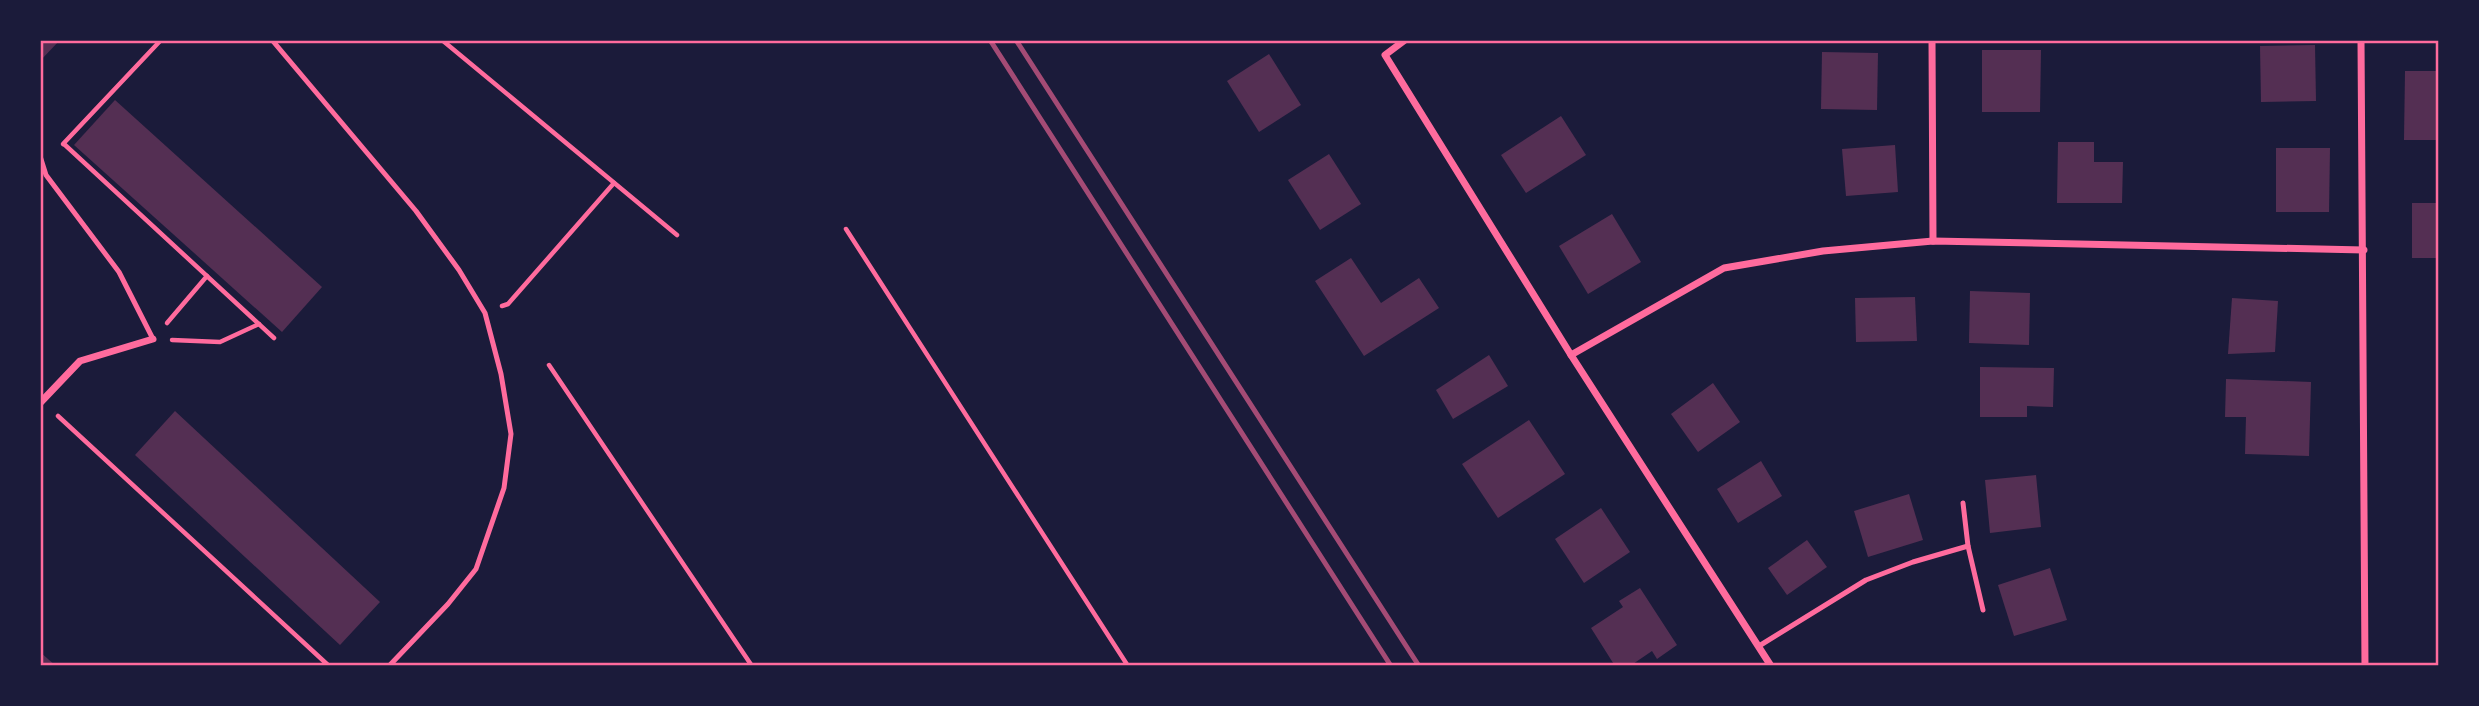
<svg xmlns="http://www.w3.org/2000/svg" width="2479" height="706" font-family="Karla,sans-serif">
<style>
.building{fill:#542f53}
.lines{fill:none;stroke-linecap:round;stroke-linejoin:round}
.path{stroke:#ff6b9d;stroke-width:4.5}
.service{stroke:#ff6b9d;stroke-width:5}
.minor{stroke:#ff6b9d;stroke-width:7}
.rail{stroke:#a44b75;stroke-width:5}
.neatline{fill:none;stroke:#ff6b9d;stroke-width:2.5}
</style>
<rect width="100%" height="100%" fill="#1b1b3a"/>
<g class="building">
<polygon points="40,40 60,40 40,61"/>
<polygon points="2315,45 2316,101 2261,102 2260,46"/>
<polygon points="1982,50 2041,50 2040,112 1982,112"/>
<polygon points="1822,52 1878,53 1877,110 1821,109"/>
<polygon points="1269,54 1301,105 1259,132 1227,81"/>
<polygon points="2405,71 2439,71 2439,140 2404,140"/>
<polygon points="115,100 322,287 282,332 74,145"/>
<polygon points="1561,116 1586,155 1526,193 1501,155"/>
<polygon points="2058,142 2094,142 2094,162 2123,162 2122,203 2057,203"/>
<polygon points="1895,145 1898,192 1846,196 1842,149"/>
<polygon points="2276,148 2330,148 2329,212 2276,212"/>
<polygon points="1329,154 1361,204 1320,230 1288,180"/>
<rect x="2412" y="203" width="27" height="55"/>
<polygon points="1612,214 1641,262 1588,294 1559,246"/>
<polygon points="1351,258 1381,303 1419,278 1439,308 1364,356 1315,281"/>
<polygon points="1970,291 2030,293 2029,345 1969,343"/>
<polygon points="1915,297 1917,341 1856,342 1855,298"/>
<polygon points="2232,298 2278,301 2275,352 2228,354"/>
<polygon points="1489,355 1508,386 1453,419 1436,390"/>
<polygon points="1980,367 2054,368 2053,407 2027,406 2027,417 1980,417"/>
<polygon points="2226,379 2311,382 2309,456 2245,454 2246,417 2225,417"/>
<polygon points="1713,383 1740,422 1698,452 1671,414"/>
<polygon points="175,411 380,602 340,645 135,455"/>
<polygon points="1529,420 1565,474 1498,518 1462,464"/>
<polygon points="1761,461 1782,496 1738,523 1717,489"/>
<polygon points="2036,475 2041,527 1990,533 1985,480"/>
<polygon points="1909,494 1923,540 1868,557 1854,511"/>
<polygon points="1601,508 1630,552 1584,583 1555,539"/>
<polygon points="1807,540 1827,567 1787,595 1768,568"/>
<polygon points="2050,568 2067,620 2014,636 1998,585"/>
<polygon points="1640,588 1677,645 1657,659 1652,651 1630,666 1615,666 1591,628 1623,607 1619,601"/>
<polygon points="40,652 56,666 40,666"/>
</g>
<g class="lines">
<g class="path">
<polyline points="442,40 677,235"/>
<polyline points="63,144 161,40"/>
<polyline points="64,144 274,338"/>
<polyline points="846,229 1128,666"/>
<polyline points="502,306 508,304 614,183"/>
<polyline points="167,323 207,276"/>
<polyline points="172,340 220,342 259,324"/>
<polyline points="549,365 752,666"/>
<polyline points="58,416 329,666"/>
</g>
<g class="service">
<polyline points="272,40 416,211 459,270 485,313 501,374 511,434 504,488 476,569 448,604 389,666"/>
<polyline points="40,156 46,175 119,272 153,339"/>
<polyline points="1963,503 1968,546 1983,610"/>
<polyline points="1759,646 1866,580 1913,562 1968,546"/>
</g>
<g class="minor">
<polyline points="1405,40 1385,55 1571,355 1771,666"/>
<polyline points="1932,40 1933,241"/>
<polyline points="2361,40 2365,666"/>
<polyline points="1571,355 1724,268 1823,251 1933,241 2364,250"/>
<polyline points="40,403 80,361 153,339"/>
</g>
<g class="rail">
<polyline points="990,40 1391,666"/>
<polyline points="1016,40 1419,666"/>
</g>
</g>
<rect width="2479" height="706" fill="none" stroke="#1b1b3a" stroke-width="84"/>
<rect x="42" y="42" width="2395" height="622" class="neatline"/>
</svg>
